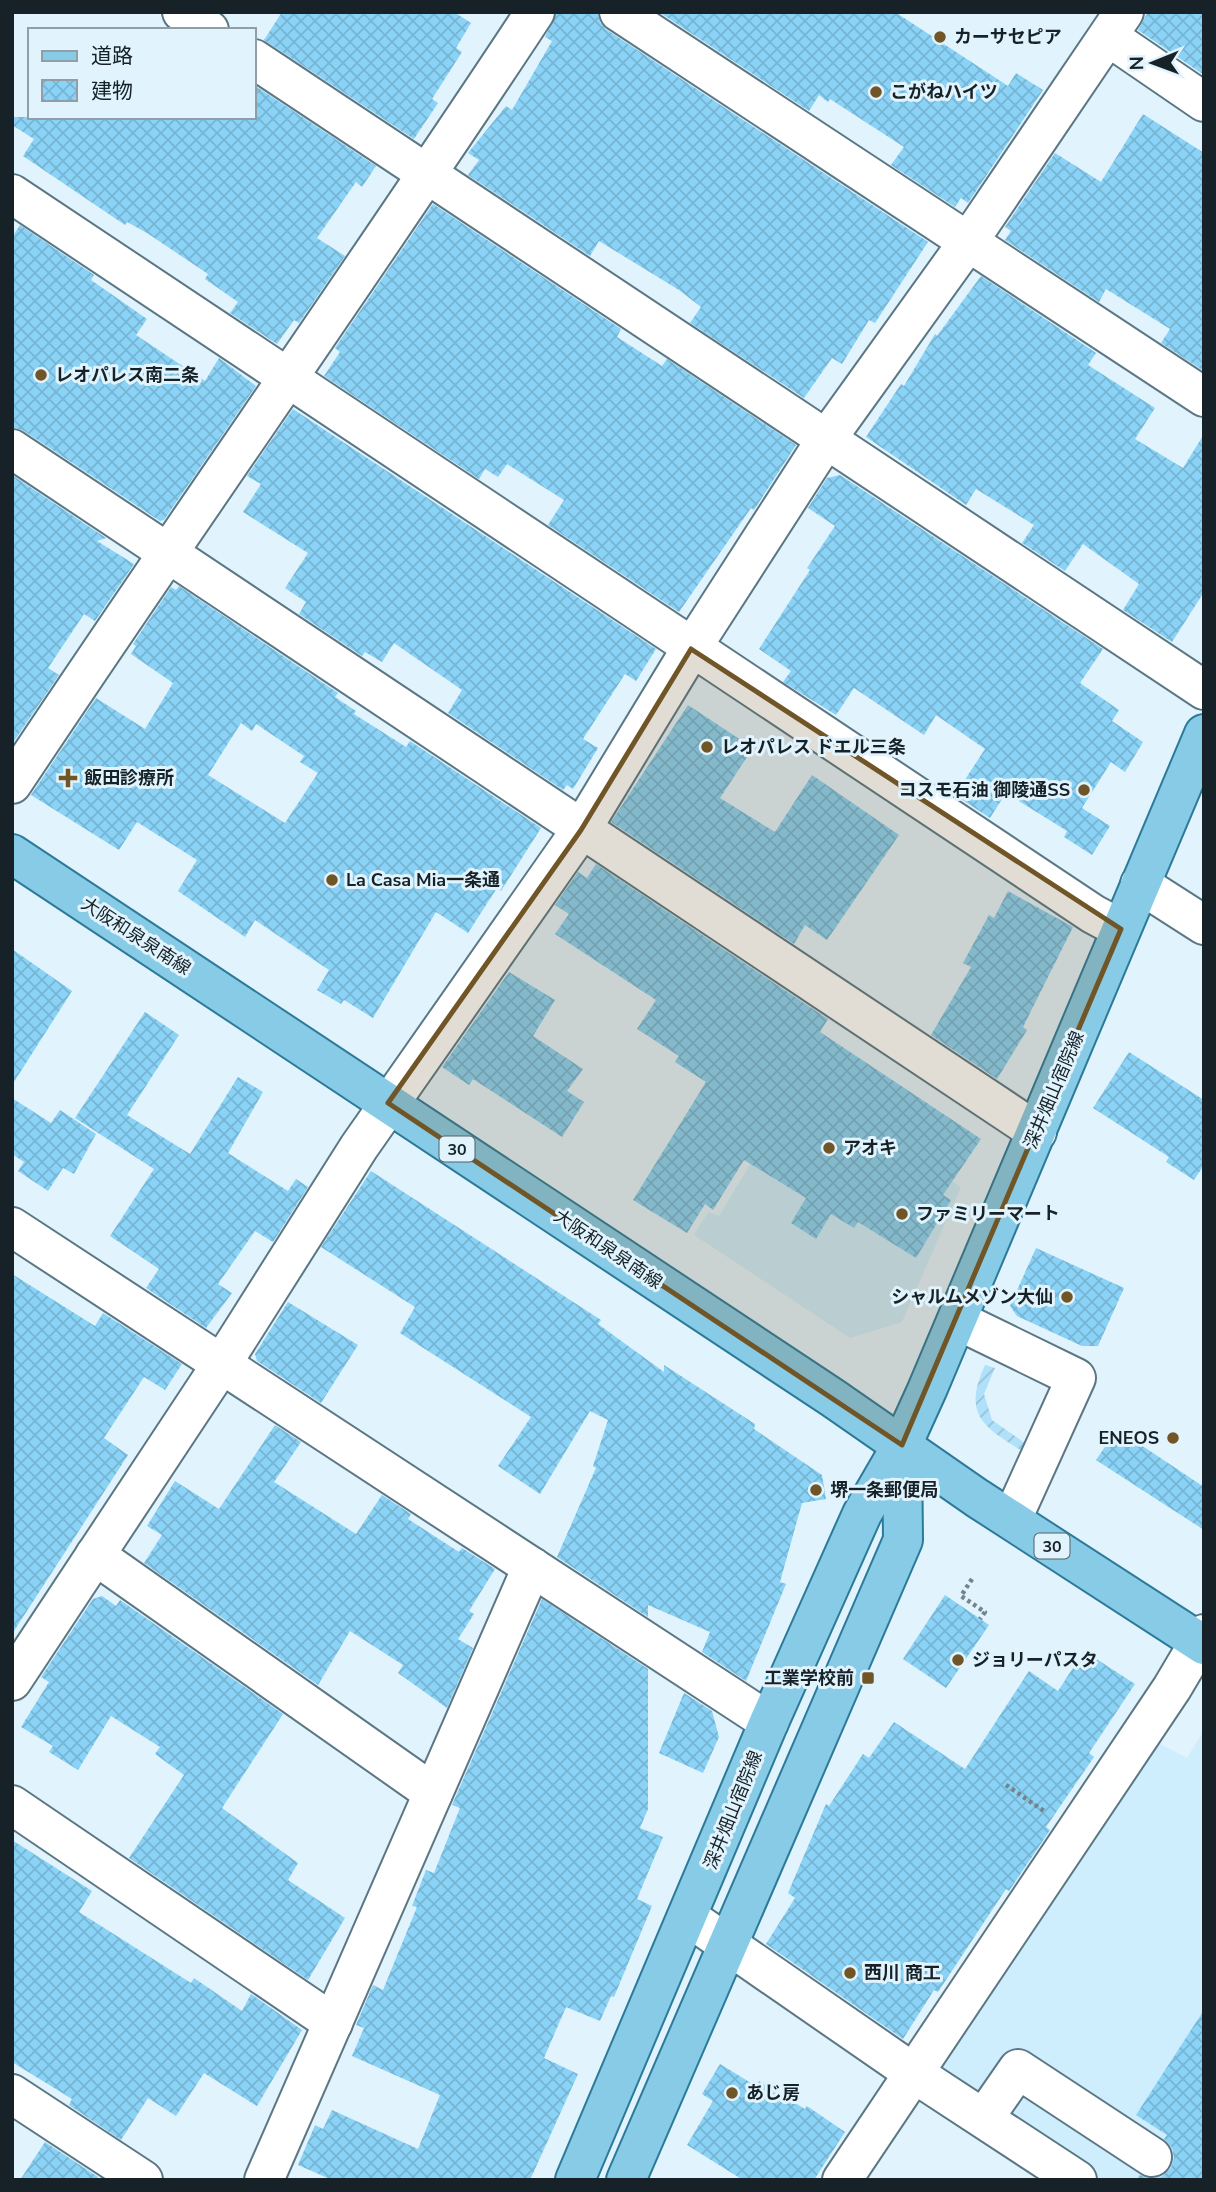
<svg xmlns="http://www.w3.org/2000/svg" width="1216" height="2192" font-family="'Nunito Sans','Noto Sans JP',sans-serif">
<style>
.built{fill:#ceedfd}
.garden{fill:url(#garden-furrows)}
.building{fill:url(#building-cross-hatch);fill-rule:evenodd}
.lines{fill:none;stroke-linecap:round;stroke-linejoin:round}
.minor-casing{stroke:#5b7784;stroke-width:42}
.major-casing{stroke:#2c7a99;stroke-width:42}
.path{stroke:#75838b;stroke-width:4.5;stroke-dasharray:3.5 3.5;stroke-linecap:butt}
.minor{stroke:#fff;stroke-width:38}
.major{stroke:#88cbe7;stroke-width:38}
.marked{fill:#705527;fill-opacity:0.2;stroke:#705527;stroke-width:5;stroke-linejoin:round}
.poi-dot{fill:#705527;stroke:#e1f3fd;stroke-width:2.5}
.labels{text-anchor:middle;stroke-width:6;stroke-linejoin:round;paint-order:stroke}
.shield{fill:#e1f3fd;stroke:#536167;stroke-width:2}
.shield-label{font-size:16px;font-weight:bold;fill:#162227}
.poi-label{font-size:18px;font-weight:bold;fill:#162227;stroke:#e1f3fd;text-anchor:start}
.street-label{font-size:18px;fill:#162227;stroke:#e1f3fd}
</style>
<defs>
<pattern id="garden-furrows" width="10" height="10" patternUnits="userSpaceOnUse" patternTransform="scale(1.75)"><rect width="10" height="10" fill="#b0e1fa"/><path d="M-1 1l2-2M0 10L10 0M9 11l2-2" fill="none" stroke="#97c1d6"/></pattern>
<pattern id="building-cross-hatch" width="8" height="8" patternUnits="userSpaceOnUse" patternTransform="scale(1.75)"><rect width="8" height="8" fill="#8ad3f6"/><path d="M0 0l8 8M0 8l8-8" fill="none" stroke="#76b5d3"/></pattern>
</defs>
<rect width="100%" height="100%" fill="#e1f3fd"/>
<g class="built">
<polygon points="799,1083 961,1187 902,1322 850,1338 694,1235 708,1212 719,1216"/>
<polygon points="1204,1730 1204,2180 1103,2180 943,2077 941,2058 1156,1742 1187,1758"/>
</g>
<path class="garden" d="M985 1365 995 1368 984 1394 992 1420 1029 1446 1025 1453C986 1428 961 1417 985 1365Z"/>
<g class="building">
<polygon points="282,12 454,12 471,23 456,48 462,52 432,99 438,103 414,139 264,40"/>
<polygon points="557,12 597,12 600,22 607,30 928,242 875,323 869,320 842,364 832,358 804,398 690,323 701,307 679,290 599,241 590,256 468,175 479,160 468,153 506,106 512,110 552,41 545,37"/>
<polygon points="659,12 895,12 1008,86 1016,73 1043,90 968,203 961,198 955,207 891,165 904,147 830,99 828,102 819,95 809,111"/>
<polygon points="1148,12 1204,12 1204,75 1138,30"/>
<polygon points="254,85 376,166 362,187 356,182 317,238 345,256 299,323 294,320 277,344 230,313 238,302 205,279 208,274 147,233 127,222 125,225 23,156 34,139 12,125 12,117 254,117"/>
<polygon points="1143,114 1204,153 1204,371 1161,343 1170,329 1106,289 1099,302 1005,240 1011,231 1005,227 1055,153 1101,182"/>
<polygon points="433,204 621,329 617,337 662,366 667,359 796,445 754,510 751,508 679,612 548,525 564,500 507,464 498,477 485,469 479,479 324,376 340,352 335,348"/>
<polygon points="20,225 94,275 91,280 147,319 136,335 205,381 219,358 256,386 164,520 160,521 24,431 12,427 12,237"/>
<polygon points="981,276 1096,353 1088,365 1155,408 1135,439 1183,468 1204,434 1204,592 1172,642 1123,610 1139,584 1083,544 1065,571 1022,543 1034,525 976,489 966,505 866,437 901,384 904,386 935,334 937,336"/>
<polygon points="293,409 656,649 636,681 625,674 583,739 598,748 573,789 567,785 563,790 448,713 462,690 394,643 382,662 365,652 362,656 299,614 306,602 285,588 308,553 243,512 261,484 247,476"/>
<polygon points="12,475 106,538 97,541 134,564 95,621 84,614 48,668 59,675 12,744"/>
<polygon points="840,475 1103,649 1080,683 1119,710 1112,721 1143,742 1125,772 1111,762 1082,808 1110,826 1092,855 1064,837 1067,831 1006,793 990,818 955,795 985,749 936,715 924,735 854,688 836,715 783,682 791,671 759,649 810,570 807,568 835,526 808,508 827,478"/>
<path d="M179 586 338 693 335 697 356 711 354 714 406 747 410 741 541 828 501 891 497 888 468 933 436 912 373 1018 344 1000 341 1004 317 990 329 970 255 920 245 937 178 891 197 860 137 822 119 850 31 795 96 698 145 729 173 683 131 654 136 646 133 644 171 587 176 590ZM241 723 252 731 256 724 304 756 300 762 318 773 285 823 208 775Z"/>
<polygon points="688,705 753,748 720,798 775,832 812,775 899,835 827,940 805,925 794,944 611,822"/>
<polygon points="596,864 828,1019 820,1032 981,1139 943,1195 951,1200 916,1258 858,1222 854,1228 831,1214 816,1239 791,1223 806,1198 744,1160 713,1210 705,1204 687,1233 633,1200 706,1082 675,1062 679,1056 637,1029 656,1000 555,934 569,914 555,905 578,872 587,878"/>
<polygon points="1008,891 1073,927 1023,1027 1027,1030 997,1079 931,1035 971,967 963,963 989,915 994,918"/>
<polygon points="12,949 72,991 12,1085"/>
<polygon points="509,972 555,1000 533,1036 583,1069 567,1091 584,1102 562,1137 473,1079 469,1085 442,1067"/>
<polygon points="145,1012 179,1035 127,1115 190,1154 238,1077 263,1092 228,1153 288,1191 296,1179 308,1187 273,1242 255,1231 218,1284 232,1293 206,1328 146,1288 159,1269 110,1236 154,1169 75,1118"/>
<polygon points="1129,1052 1204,1100 1204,1165 1194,1180 1166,1162 1169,1157 1093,1108"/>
<polygon points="12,1098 51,1123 60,1110 96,1134 74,1174 63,1168 48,1191 18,1171 24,1162 12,1154"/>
<polygon points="371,1171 601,1320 598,1324 664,1372 664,1365 755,1424 754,1429 822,1475 826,1499 802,1503 780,1582 786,1584 746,1681 702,1652 710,1632 648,1605 648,1617 557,1557 596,1468 593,1466 608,1420 590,1411 540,1494 498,1466 531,1417 400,1333 415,1307 321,1247"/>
<polygon points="1036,1248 1124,1288 1098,1346 1082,1346 1017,1316 1010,1306"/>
<polygon points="12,1274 95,1326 103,1313 182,1364 165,1390 144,1377 104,1438 128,1455 12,1634"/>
<polygon points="288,1302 358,1345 321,1403 257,1361 255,1354"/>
<polygon points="275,1425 301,1442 274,1482 356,1534 382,1495 411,1514 408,1519 459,1552 462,1548 495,1569 469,1611 474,1614 458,1639 473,1648 447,1708 398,1673 403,1665 350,1631 318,1685 144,1563 162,1535 147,1526 175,1481 219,1509"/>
<polygon points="1117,1429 1204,1487 1204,1530 1096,1460"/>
<polygon points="945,1595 989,1625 946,1688 903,1659"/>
<polygon points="102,1596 116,1606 120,1600 283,1714 222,1808 298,1863 288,1880 345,1918 308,1980 129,1858 184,1775 155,1754 160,1747 111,1716 78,1770 49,1752 53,1746 21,1727 49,1682 41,1677 93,1599"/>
<polygon points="542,1599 648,1669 648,1809 640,1828 663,1837 637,1899 652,1906 614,1997 611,1996 600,2021 566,2007 544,2058 578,2074 530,2180 332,2180 298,2165 315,2125 323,2129 332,2110 418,2149 440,2095 352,2056 364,2028 356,2025 373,1985 383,1990 417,1907 412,1906 426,1870 434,1873 460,1808 452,1805"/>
<polygon points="1084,1651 1135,1684 1089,1753 1094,1757 1046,1827 1050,1830 1009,1891 1006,1889 938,1992 934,1990 903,2039 766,1944 795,1898 788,1893 826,1804 829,1806 863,1754 869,1758 894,1722 965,1769 1029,1671 1058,1691"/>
<polygon points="684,1693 712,1711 719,1737 703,1773 659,1753"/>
<polygon points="12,1840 92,1891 79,1912 191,1983 194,1978 242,2011 251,1994 302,2030 257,2106 204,2073 176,2116 148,2098 121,2140 69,2105 72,2099 12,2062"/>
<polygon points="1204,2010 1204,2180 1136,2180 1140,2175 1150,2179 1161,2177 1171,2168 1174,2158 1172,2148 1164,2139 1167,2135 1136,2115"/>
<polygon points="720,2064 756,2086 759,2081 805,2109 807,2106 845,2132 814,2180 743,2180 687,2145 713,2101 702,2094"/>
<polygon points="45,2142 98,2177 96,2180 20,2180"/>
</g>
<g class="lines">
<defs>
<g id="minor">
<polyline points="182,12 209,30"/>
<polyline points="619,12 1204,397"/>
<polyline points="1109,37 1204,102"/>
<polyline points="254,59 1204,690"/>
<polyline points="12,194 1093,914 1121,929"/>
<polyline points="12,449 1037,1132"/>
<path d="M12 784C184 525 364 272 535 12"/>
<polyline points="1140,884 1204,925"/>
<polyline points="12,1227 769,1722"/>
<polyline points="957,1320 1076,1378 1012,1519"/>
<polyline points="95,1555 433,1793"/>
<polyline points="12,1681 221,1365 359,1147 581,830 691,649 825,441 968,242 1124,12"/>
<polyline points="12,1805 333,2023"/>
<polyline points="688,1917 912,2072 1077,2180"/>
<polyline points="12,2094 143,2180"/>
<polyline points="984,2118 1018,2069 1152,2157"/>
<polyline points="264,2180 532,1567"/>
<polyline points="842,2180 1172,1688 1204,1634"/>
</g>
<g id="major">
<polyline points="12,854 833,1398 977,1498 1204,1645"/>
<polyline points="575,2180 769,1722 862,1514 902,1445 927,1390 1204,734"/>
<polyline points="626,2180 903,1540 902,1447"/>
</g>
</defs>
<use href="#minor" class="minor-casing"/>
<use href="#major" class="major-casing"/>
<g class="path">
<polyline points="972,1579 961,1596 985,1612 980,1619"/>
<polyline points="1006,1785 1044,1811"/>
</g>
<use href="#minor" class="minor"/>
<use href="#major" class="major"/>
</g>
<path class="marked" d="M691 649 1121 929 902 1445 388 1103 581 830Z"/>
<g class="poi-dot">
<circle cx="940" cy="37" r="7"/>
<circle cx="876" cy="92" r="7"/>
<circle cx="41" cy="375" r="7"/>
<circle cx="707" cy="747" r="7"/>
<path d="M64.5 767.5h7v7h7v7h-7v7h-7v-7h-7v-7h7z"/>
<circle cx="1084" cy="790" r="7"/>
<circle cx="332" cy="880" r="7"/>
<circle cx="829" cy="1148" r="7"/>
<circle cx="902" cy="1214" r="7"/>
<circle cx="1067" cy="1297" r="7"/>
<circle cx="1173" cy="1438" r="7"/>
<circle cx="816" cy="1490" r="7"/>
<circle cx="958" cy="1660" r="7"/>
<rect x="861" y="1671" width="14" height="14" rx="3.5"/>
<circle cx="850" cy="1973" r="7"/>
<circle cx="732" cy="2093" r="7"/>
</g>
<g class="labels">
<g class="shield">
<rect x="439.5" y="1136.5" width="35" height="25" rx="5"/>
<rect x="1034.5" y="1533.5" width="35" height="25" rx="5"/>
</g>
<g class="shield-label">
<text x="457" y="1155">30</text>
<text x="1052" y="1552">30</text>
</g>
<g class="poi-label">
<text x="954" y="43">カーサセピア</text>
<text x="890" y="98">こがねハイツ</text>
<text x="55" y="381">レオパレス南二条</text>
<text x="721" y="753">レオパレス ドエル三条</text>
<text x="84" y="784">飯田診療所</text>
<text x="1070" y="796" text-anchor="end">コスモ石油 御陵通SS</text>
<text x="346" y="886">La Casa Mia一条通</text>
<text x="843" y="1154">アオキ</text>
<text x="916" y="1220">ファミリーマート</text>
<text x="1053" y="1303" text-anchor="end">シャルムメゾン大仙</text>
<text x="1159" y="1444" text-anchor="end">ENEOS</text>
<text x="830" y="1496">堺一条郵便局</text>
<text x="972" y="1666">ジョリーパスタ</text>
<text x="854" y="1684" text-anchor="end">工業学校前</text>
<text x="864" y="1979">西川 商工</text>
<text x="746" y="2099">あじ房</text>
</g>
<g class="street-label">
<text transform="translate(136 936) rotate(33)" y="6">大阪和泉泉南線</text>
<text transform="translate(1054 1090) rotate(-67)" y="6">深井畑山宿院線</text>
<text transform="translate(608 1249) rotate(34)" y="6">大阪和泉泉南線</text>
<text transform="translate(733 1810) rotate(-68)" y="6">深井畑山宿院線</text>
</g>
</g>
<rect width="1216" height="2192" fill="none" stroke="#162227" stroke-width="28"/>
<rect x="28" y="28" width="228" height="91" fill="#e1f3fd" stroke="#909fa7" stroke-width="2"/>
<rect x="42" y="51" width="35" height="10" fill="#88cbe7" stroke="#909fa7" stroke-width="2"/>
<text x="91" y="63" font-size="21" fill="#162227">道路</text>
<rect x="42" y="80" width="35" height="21" fill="url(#building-cross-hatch)" stroke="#909fa7" stroke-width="2"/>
<text x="91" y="98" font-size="21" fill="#162227">建物</text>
<g transform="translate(1153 63) rotate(269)" stroke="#e1f3fd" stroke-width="5" paint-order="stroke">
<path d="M0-5L12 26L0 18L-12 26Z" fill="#162227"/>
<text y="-10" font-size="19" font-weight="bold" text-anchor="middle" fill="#162227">N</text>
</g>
</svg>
